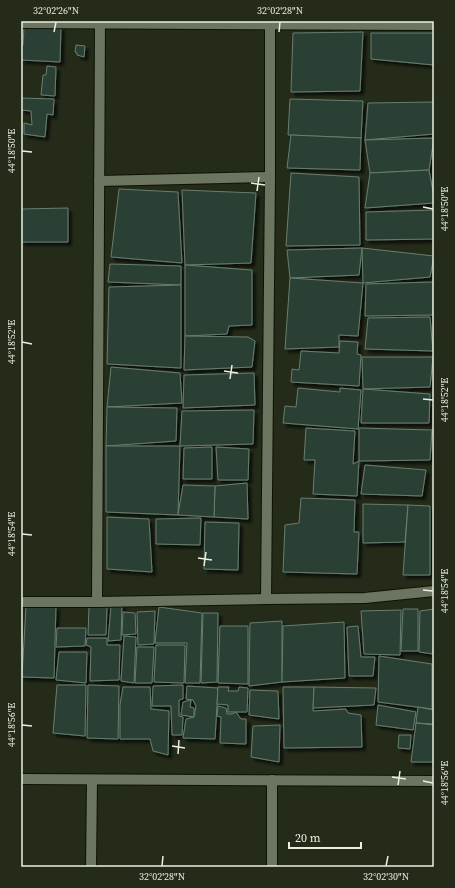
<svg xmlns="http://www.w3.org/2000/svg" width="455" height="888" font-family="'Source Serif 4',serif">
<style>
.building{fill:#2c4034;stroke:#677e70;filter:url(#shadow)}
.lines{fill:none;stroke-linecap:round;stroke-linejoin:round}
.street-casing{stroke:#0d1304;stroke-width:12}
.street{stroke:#6c7560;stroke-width:10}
.ticks{fill:none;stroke:#e9efe3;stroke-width:1.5}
.neatline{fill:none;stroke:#e9efe3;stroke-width:1.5}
.ticks-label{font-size:10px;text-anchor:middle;fill:#e9efe3}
</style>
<defs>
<filter id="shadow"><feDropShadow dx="3.5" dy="3.5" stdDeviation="1" flood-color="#0009"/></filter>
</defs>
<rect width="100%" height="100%" fill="#242b19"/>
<g class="building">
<polygon points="24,26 61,27 60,62 21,60 21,45 23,45"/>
<polygon points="363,32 360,91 291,92 293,33"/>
<polygon points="371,33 434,33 434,65 371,59"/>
<polygon points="76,45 85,46 84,57 77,55 77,53 75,52"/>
<polygon points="47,66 56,67 55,96 41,95 43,75 46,75"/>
<polygon points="21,98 54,99 53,115 47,114 45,137 24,134 24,123 32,125 31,111 21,110"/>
<polygon points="290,99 363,101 361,138 288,135"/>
<polygon points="434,102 434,134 365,140 368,103"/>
<polygon points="291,135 361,138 360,170 287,168"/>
<polygon points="434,138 429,170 370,173 365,140"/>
<polygon points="429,170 434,197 434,203 365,208 370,173"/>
<polygon points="291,173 359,177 360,245 286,246"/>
<polygon points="119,189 178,192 182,263 111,257"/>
<polygon points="182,190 256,193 251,263 185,265"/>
<polygon points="68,208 68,242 21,242 21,209"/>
<polygon points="434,210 434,239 366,240 366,212"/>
<polygon points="362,248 434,256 430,277 363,283"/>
<polygon points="362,248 359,275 290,278 287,250"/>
<polygon points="110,264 181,266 181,285 108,282"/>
<polygon points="185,265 252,270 252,325 229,326 227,334 185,336"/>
<polygon points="290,278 363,283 358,336 339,335 339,347 285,349"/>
<polygon points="433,282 433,315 365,316 366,284"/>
<polygon points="181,285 181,368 107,364 109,287"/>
<polygon points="430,317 433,351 365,349 368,318"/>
<polygon points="185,336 248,337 255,341 252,367 184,370"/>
<polygon points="340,341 358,342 357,354 361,355 359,386 291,382 292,369 299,370 301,351 339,353"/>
<polygon points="362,357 433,357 430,387 363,389"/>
<polygon points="111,367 180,373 182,403 107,407"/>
<polygon points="254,373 255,405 183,408 184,375"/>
<polygon points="298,388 340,392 340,388 361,390 358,429 283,423 285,406 296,407"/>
<polygon points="363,389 430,394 429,423 361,423"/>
<polygon points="107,407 177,408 176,441 106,446"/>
<polygon points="254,410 253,444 180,446 182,411"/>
<polygon points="306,428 355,431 353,464 359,461 357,496 313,494 315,460 304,460"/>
<polygon points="359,428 432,430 430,460 359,461"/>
<polygon points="106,446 180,446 178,515 106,512"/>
<polygon points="212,447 212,479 183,479 184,448"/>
<polygon points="216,447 249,449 248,480 218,480"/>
<polygon points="365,465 426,470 422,496 361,494"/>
<polygon points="247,483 248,519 214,517 215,486"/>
<polygon points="183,485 215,486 214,517 178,515"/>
<polygon points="301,498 355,500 354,532 359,532 357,574 283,572 285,525 299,523"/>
<polygon points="363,504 408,505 405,542 363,543"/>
<polygon points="408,505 430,506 430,575 403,575"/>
<polygon points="107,517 149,519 152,572 107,569"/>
<polygon points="201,518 200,545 156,544 156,519"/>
<polygon points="205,522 239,523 238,570 204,569"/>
<polygon points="122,604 121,640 108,641 111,606"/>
<polygon points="26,606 56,606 54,678 22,677"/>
<polygon points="89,606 107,607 106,635 88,635"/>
<polygon points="159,607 202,613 200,683 185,683 187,643 155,643"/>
<polygon points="403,609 418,609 418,651 401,651"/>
<polygon points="434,609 434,646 433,646 433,654 419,652 420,611"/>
<polygon points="401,610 400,655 364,654 361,611"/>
<polygon points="155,611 154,644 138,645 137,612"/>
<polygon points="123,612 135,613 136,634 122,635"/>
<polygon points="203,613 218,613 217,682 201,683"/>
<polygon points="282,621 282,682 249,686 250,623"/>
<polygon points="344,622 345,678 282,682 283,626"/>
<polygon points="220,626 248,626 248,684 218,683"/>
<polygon points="358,626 361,657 375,657 373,676 349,676 347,627"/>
<polygon points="57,628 86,628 85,646 56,647"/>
<polygon points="124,636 136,637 134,683 121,681"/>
<polygon points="87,638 107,638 107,645 120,645 119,680 90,681 91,647 86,645"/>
<polygon points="156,645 185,645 184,683 154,682"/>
<polygon points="137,647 154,647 152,683 135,683"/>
<polygon points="59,652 87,652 86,683 56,680"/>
<polygon points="379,656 432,664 432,709 378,702"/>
<polygon points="21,660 22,677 21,677"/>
<polygon points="57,685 86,685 85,736 53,733"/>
<polygon points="88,685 119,686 118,739 87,738"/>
<polygon points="183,685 183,699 179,700 179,716 183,717 182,735 172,735 171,706 152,706 153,686"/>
<polygon points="187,686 218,688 215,739 183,738 186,719 194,717 196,706 193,700 186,699"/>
<polygon points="123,687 150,687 151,709 169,711 168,755 153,751 150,739 120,739 120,705"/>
<polygon points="218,687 229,687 228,691 238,691 239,687 248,688 247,712 228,712 228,705 217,704"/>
<polygon points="283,687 314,687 313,711 346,709 348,713 361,715 362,747 284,748"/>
<polygon points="314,687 376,688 374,705 313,708"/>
<polygon points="250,690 278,691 279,719 249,715"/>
<polygon points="191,700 190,707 194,708 194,717 181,715 183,702"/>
<polygon points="378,705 416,712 413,730 376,725"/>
<polygon points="218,706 226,708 227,714 232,714 236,712 241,719 246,719 246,744 220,743 221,717 217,716"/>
<polygon points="418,707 434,710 434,724 416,723"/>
<polygon points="416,723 434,725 434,762 411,762"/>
<polygon points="280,725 279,762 251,757 253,726"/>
<polygon points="399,735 411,735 410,749 398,748"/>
</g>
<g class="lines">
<defs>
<g id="street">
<polyline points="21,23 434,25"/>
<polyline points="99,181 270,177"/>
<polyline points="266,599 270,177 270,23"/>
<polyline points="21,602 97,602 266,599 365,598 434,591"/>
<polyline points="97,602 100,23"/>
<polyline points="21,779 434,781"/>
<polyline points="91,867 92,780"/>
<polyline points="272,867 272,780"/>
</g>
</defs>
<use href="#street" class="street-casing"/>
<use href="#street" class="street"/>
</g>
<path class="ticks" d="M54 32 56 22M279 32 280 22M22 151 32 152M251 183 265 185M257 191 259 177M423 207 433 209M22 342 32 344M224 371 238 373M230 379 232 365M423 399 433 400M22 534 32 535M198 558 212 560M204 566 206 552M423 590 433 591M22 725 32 726M172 746 185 748M178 754 179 740M392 777 406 779M423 781 433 783M398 785 400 771M162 866 163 856M386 866 388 856"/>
<rect width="455" height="888" fill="none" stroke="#242b19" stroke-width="44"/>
<path d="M289 842v6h72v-6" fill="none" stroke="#e9efe3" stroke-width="2"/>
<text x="295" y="842" font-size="12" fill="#e9efe3" stroke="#242b19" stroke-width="3" paint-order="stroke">20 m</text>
<rect x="22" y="22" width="411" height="844" class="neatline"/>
<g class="ticks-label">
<text x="56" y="14">32°02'26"N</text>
<text x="280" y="14">32°02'28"N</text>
<text transform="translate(11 151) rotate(-90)" y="4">44°18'50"E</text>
<text transform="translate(444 209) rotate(-90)" y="4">44°18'50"E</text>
<text transform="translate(11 342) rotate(-90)" y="4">44°18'52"E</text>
<text transform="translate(444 400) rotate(-90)" y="4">44°18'52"E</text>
<text transform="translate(11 534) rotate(-90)" y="4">44°18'54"E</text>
<text transform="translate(444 591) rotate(-90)" y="4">44°18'54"E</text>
<text transform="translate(11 725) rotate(-90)" y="4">44°18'56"E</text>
<text transform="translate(444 783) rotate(-90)" y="4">44°18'56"E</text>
<text x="162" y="880">32°02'28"N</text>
<text x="386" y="880">32°02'30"N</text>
</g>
</svg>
